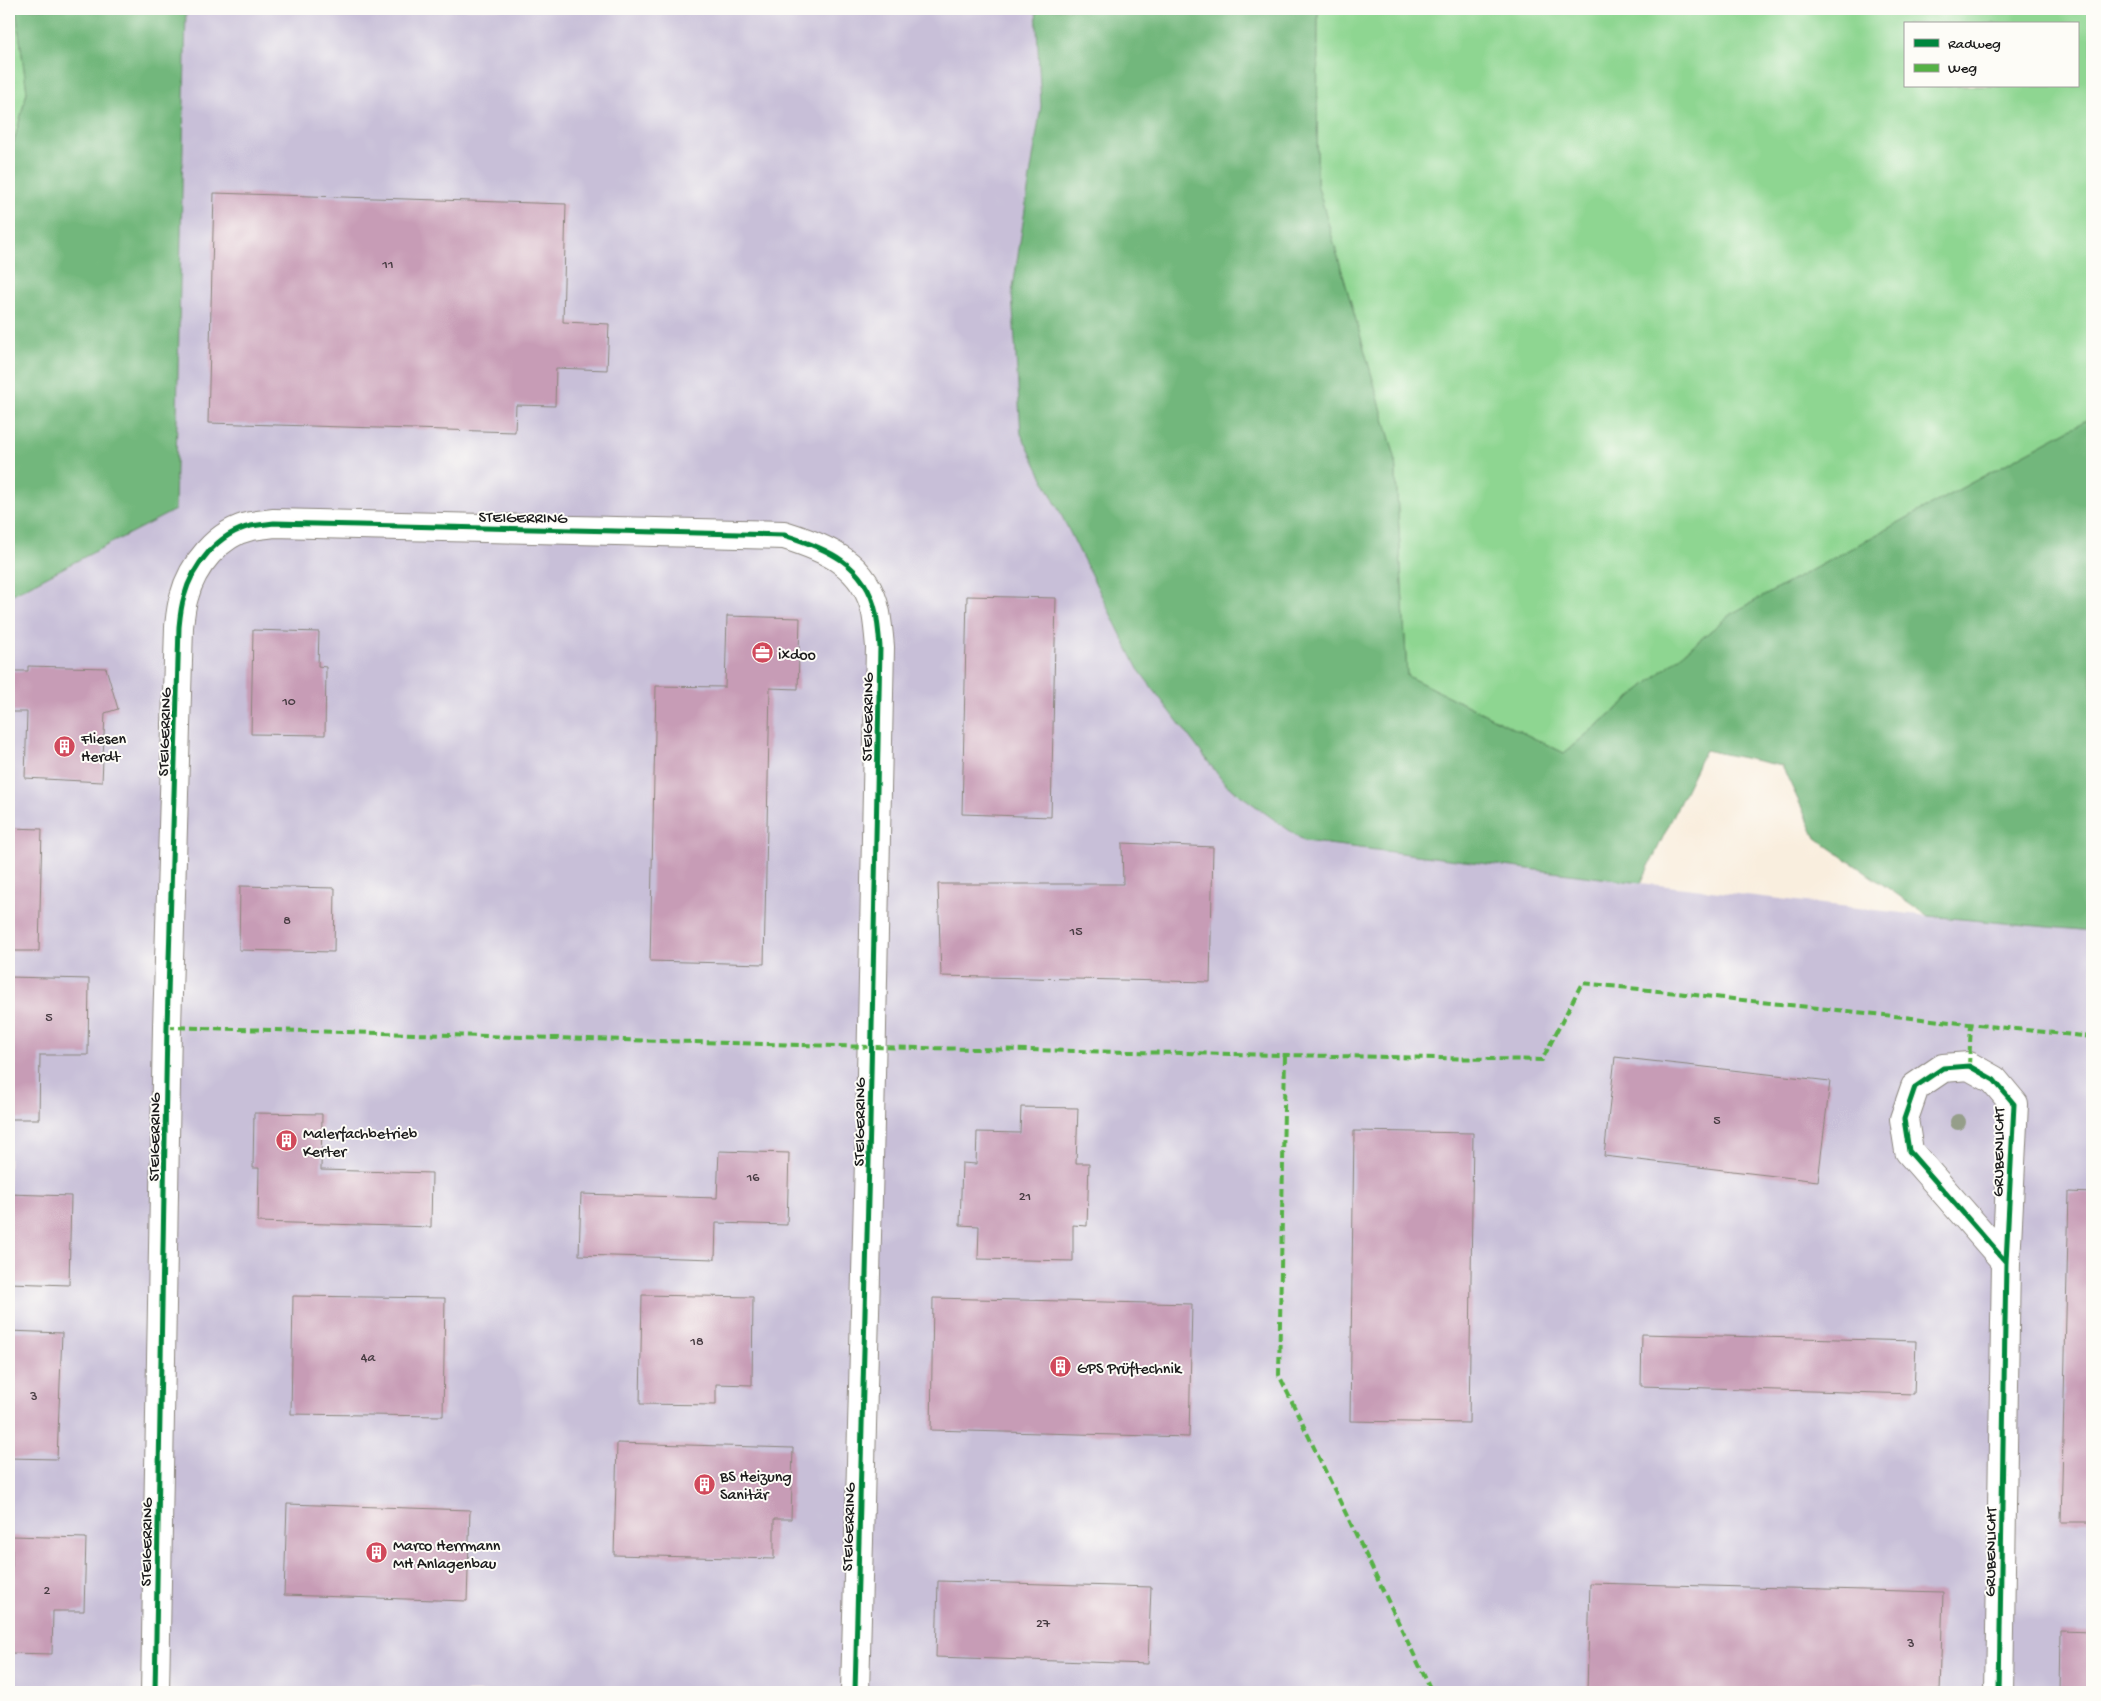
<svg xmlns="http://www.w3.org/2000/svg" width="2101" height="1701" font-family="'Gochi Hand',sans-serif">
<style>
.industrial{fill:#c8bfd8}
.green{fill:#8ed691;stroke:#557956;fill-rule:evenodd}
.forest{fill:#72b77b;stroke:#476a4c}
.building{fill:#c79cb6}
.lines{fill:none;stroke-linecap:round;stroke-linejoin:round}
.street-casing{stroke:#8a857d;stroke-width:30}
.street{stroke:#fff;stroke-width:28}
.quiet{stroke:#55b145;stroke-width:4;stroke-dasharray:8 4;stroke-linecap:butt}
.cycleway-casing{stroke:#fdfcf7;stroke-width:8}
.cycleway{stroke:#00873e;stroke-width:5}
.tree{fill:#959e8a}
.labels{text-anchor:middle;stroke-width:4;stroke-linejoin:round;paint-order:stroke}
.number-label{font-size:14px;fill:#473c42}
.street-label{font-size:16px;fill:#1c1c1c;stroke:#fdfcf7}
.poi-label{font-size:16px;fill:#1c1c1c;stroke:#fdfcf7;text-anchor:start}
</style>
<rect width="100%" height="100%" fill="#fdfcf7"/>
<filter id="ink" filterUnits="userSpaceOnUse"><feTurbulence type="fractalNoise" baseFrequency=".02" numOctaves="2"/><feDisplacementMap in="SourceGraphic" scale="10" xChannelSelector="R" yChannelSelector="G"/><feConvolveMatrix kernelMatrix="1 2 1 2 8 2 1 2 1" color-interpolation-filters="sRGB"/></filter>
<filter id="wash" filterUnits="userSpaceOnUse"><feTurbulence type="fractalNoise" baseFrequency=".0096" numOctaves="4" result="noise"/><feDisplacementMap in="SourceGraphic" scale="20" xChannelSelector="R" yChannelSelector="G"/><feGaussianBlur stdDeviation="1.12" result="paint"/><feColorMatrix in="noise" values="0 0 0 0 0 0 0 0 0 0 0 0 0 0 0 0 0 1.4 0 .05"/><feComposite in="paint" operator="in"/></filter>
<g filter="url(#wash)">
<rect width="100%" height="100%" fill="#f9eede"/>
<polygon class="industrial" points="186,9 1036,9 1041,106 1012,294 1225,784 1304,841 1641,883 1928,916 2092,931 2092,1692 9,1692 9,596 175,510"/>
<g class="green">
<polygon points="9,9 16,9 27,92 9,161"/>
<path d="M1318 9H2092V417L1731 614 1564 753 1407 676 1395 457 1317 184ZM1905 24H2077V86H1905Z"/>
</g>
<g class="forest">
<polygon points="16,9 186,9 175,510 9,596 9,161 27,92"/>
<polygon points="1036,9 1318,9 1317,184 1395,457 1407,676 1564,753 1731,614 2092,417 2092,931 1928,916 1816,838 1782,766 1705,750 1641,883 1304,841 1225,784 1138,669 1021,434 1012,294 1041,106"/>
</g>
<g id="blocks">
<g class="building">
<polygon points="214,193 566,204 563,322 609,324 607,370 556,368 555,406 516,405 515,432 208,423"/>
<polygon points="967,596 1056,598 1051,817 962,814"/>
<polygon points="727,616 800,618 798,689 770,688 764,964 650,961 656,686 725,687"/>
<polygon points="253,630 319,632 318,666 326,667 325,735 251,734"/>
<polygon points="28,666 106,668 118,709 105,713 102,782 25,778 27,712 9,712 9,671 28,671"/>
<polygon points="9,828 42,829 39,951 9,951"/>
<polygon points="1122,843 1213,847 1210,982 941,976 938,884 1123,884"/>
<polygon points="240,886 335,888 334,952 239,950"/>
<polygon points="9,977 89,979 88,1055 40,1055 39,1119 9,1119"/>
<polygon points="1615,1057 1830,1081 1818,1181 1604,1156"/>
<polygon points="1021,1107 1078,1108 1076,1163 1089,1163 1087,1226 1073,1225 1073,1261 978,1259 979,1226 960,1225 962,1163 976,1164 977,1132 1020,1133"/>
<polygon points="254,1113 322,1114 321,1170 432,1173 431,1227 258,1222 259,1168 253,1168"/>
<polygon points="1354,1131 1473,1133 1469,1423 1350,1421"/>
<polygon points="719,1151 789,1153 787,1225 716,1223 715,1259 579,1255 581,1194 717,1198"/>
<polygon points="2069,1192 2092,1193 2092,1522 2061,1522"/>
<polygon points="9,1194 71,1196 69,1285 9,1283"/>
<polygon points="642,1295 753,1297 752,1385 716,1384 716,1405 640,1404"/>
<polygon points="293,1296 445,1298 443,1416 291,1414"/>
<polygon points="933,1298 1192,1304 1189,1437 931,1430"/>
<polygon points="9,1331 62,1333 57,1459 9,1458"/>
<polygon points="1642,1334 1916,1341 1914,1394 1641,1386"/>
<polygon points="617,1443 793,1448 791,1519 774,1519 774,1559 614,1555"/>
<polygon points="287,1504 470,1510 467,1601 284,1595"/>
<polygon points="12,1536 86,1538 84,1611 53,1611 52,1654 9,1653 9,1567 12,1567"/>
<polygon points="938,1581 1151,1587 1148,1664 936,1657"/>
<polygon points="1590,1583 1943,1592 1940,1692 1587,1691"/>
<polygon points="2061,1631 2092,1632 2092,1692 2060,1692"/>
<polygon points="516,1688 595,1691 595,1692 516,1692"/>
</g>
</g>
</g>
<g filter="url(#ink)">
<use href="#blocks" fill-opacity="0" stroke="#8a857d" stroke-width="1"/>
<g class="lines">
<defs>
<g id="street">
<path d="M155 1692 167 1027 179 627C180 617 181 606 184 597 192 566 218 533 251 526 258 525 266 524 274 523L784 535C826 548 866 564 876 613 878 624 879 636 880 647L870 1122 855 1692"/>
<polyline points="1999,1692 2006,1262 2014,1104 1994,1080 1969,1066 1943,1068 1915,1087 1904,1119 1909,1151 2006,1262"/>
</g>
</defs>
<use href="#street" class="street-casing"/>
<use href="#street" class="street"/>
<g class="quiet">
<polyline points="167,1027 872,1047 1542,1060 1582,983 2092,1037"/>
<polyline points="1285,1056 1279,1375 1432,1692"/>
<polyline points="1969,1066 1971,1024"/>
</g>
<defs>
<g id="cycleway">
<path d="M155 1692 167 1027 179 627C180 617 181 606 184 597 192 566 218 533 251 526 258 525 266 524 274 523L784 535C826 548 866 564 876 613 878 624 879 636 880 647L870 1122 855 1692"/>
<polyline points="1999,1692 2006,1262 2014,1104 1994,1080 1969,1066 1943,1068 1915,1087 1904,1119 1909,1151 2006,1262"/>
</g>
</defs>
<use href="#cycleway" class="cycleway-casing"/>
<use href="#cycleway" class="cycleway"/>
</g>
<circle class="tree" cx="1958" cy="1122" r="8"/>
</g>
<defs>
<symbol id="office-disc" viewBox="-11 -11 22 22"><circle r="9.5" fill="#d1495b" stroke="#fdfcf7"/><path d="M-6-3h4V-5.5h4V-3h4V5H-6ZM-1-4.5V-3h2v-1.5ZM-6 0V1H6V0Z" fill="#fff"/></symbol>
<symbol id="building-disc" viewBox="-11 -11 22 22"><circle r="9.5" fill="#d1495b" stroke="#fdfcf7"/><path d="M-4-6H4V6H1V3H-1V6H-4ZM-2.5-4.3h1.7v1.8h-1.7ZM.8-4.3h1.7v1.8H.8ZM-2.5-1h1.7V.8h-1.7ZM.8-1h1.7V.8H.8Z" fill="#fff"/></symbol>
</defs>
<g fill-rule="evenodd">
<use href="#office-disc" x="750" y="640" width="25" height="25"/>
<use href="#building-disc" x="52" y="734" width="25" height="25"/>
<use href="#building-disc" x="274" y="1128" width="25" height="25"/>
<use href="#building-disc" x="1048" y="1354" width="25" height="25"/>
<use href="#building-disc" x="692" y="1472" width="25" height="25"/>
<use href="#building-disc" x="364" y="1540" width="25" height="25"/>
</g>
<g class="labels">
<g class="number-label">
<text x="388" y="268">11</text>
<text x="289" y="705">10</text>
<text x="287" y="924">8</text>
<text x="1076" y="935">15</text>
<text x="49" y="1021">5</text>
<text x="1717" y="1124">5</text>
<text x="753" y="1181">16</text>
<text x="1025" y="1200">21</text>
<text x="697" y="1345">18</text>
<text x="368" y="1361">4a</text>
<text x="34" y="1400">3</text>
<text x="47" y="1594">2</text>
<text x="1043" y="1627">27</text>
<text x="1911" y="1647">3</text>
</g>
<g class="street-label">
<text transform="translate(523 516) rotate(1)" y="6">STEIGERRING</text>
<text transform="translate(866 717) rotate(-89)" y="6">STEIGERRING</text>
<text transform="translate(163 732) rotate(-88)" y="6">STEIGERRING</text>
<text transform="translate(858 1122) rotate(-89)" y="6">STEIGERRING</text>
<text transform="translate(153 1137) rotate(-89)" y="6">STEIGERRING</text>
<text transform="translate(1997 1152) rotate(-89)" y="6">GRUBENLICHT</text>
<text transform="translate(847 1527) rotate(-88)" y="6">STEIGERRING</text>
<text transform="translate(145 1542) rotate(-89)" y="6">STEIGERRING</text>
<text transform="translate(1989 1552) rotate(-89)" y="6">GRUBENLICHT</text>
</g>
<g class="poi-label">
<text x="778" y="659">ixdoo</text>
<text x="81" y="743">Fliesen<tspan x="81" dy="18">Herdt</tspan></text>
<text x="303" y="1138">Malerfachbetrieb<tspan x="303" dy="18">Kerter</tspan></text>
<text x="1077" y="1373">GPS Prüftechnik</text>
<text x="720" y="1481">BS Heizung<tspan x="720" dy="18">Sanitär</tspan></text>
<text x="393" y="1550">Marco Herrmann<tspan x="393" dy="18">MH Anlagenbau</tspan></text>
</g>
</g>
<rect width="2101" height="1701" fill="none" stroke="#fdfcf7" stroke-width="30"/>
<rect x="1904" y="22" width="175" height="65" fill="#fdfcf7" stroke="#a3a29f"/>
<rect x="1914" y="39" width="25" height="8" fill="#00873e" stroke="#a3a29f"/>
<text x="1948" y="48" font-size="15" fill="#1c1c1c">Radweg</text>
<rect x="1914" y="64" width="25" height="8" fill="#55b145" stroke="#a3a29f"/>
<text x="1948" y="72" font-size="15" fill="#1c1c1c">Weg</text>
</svg>
